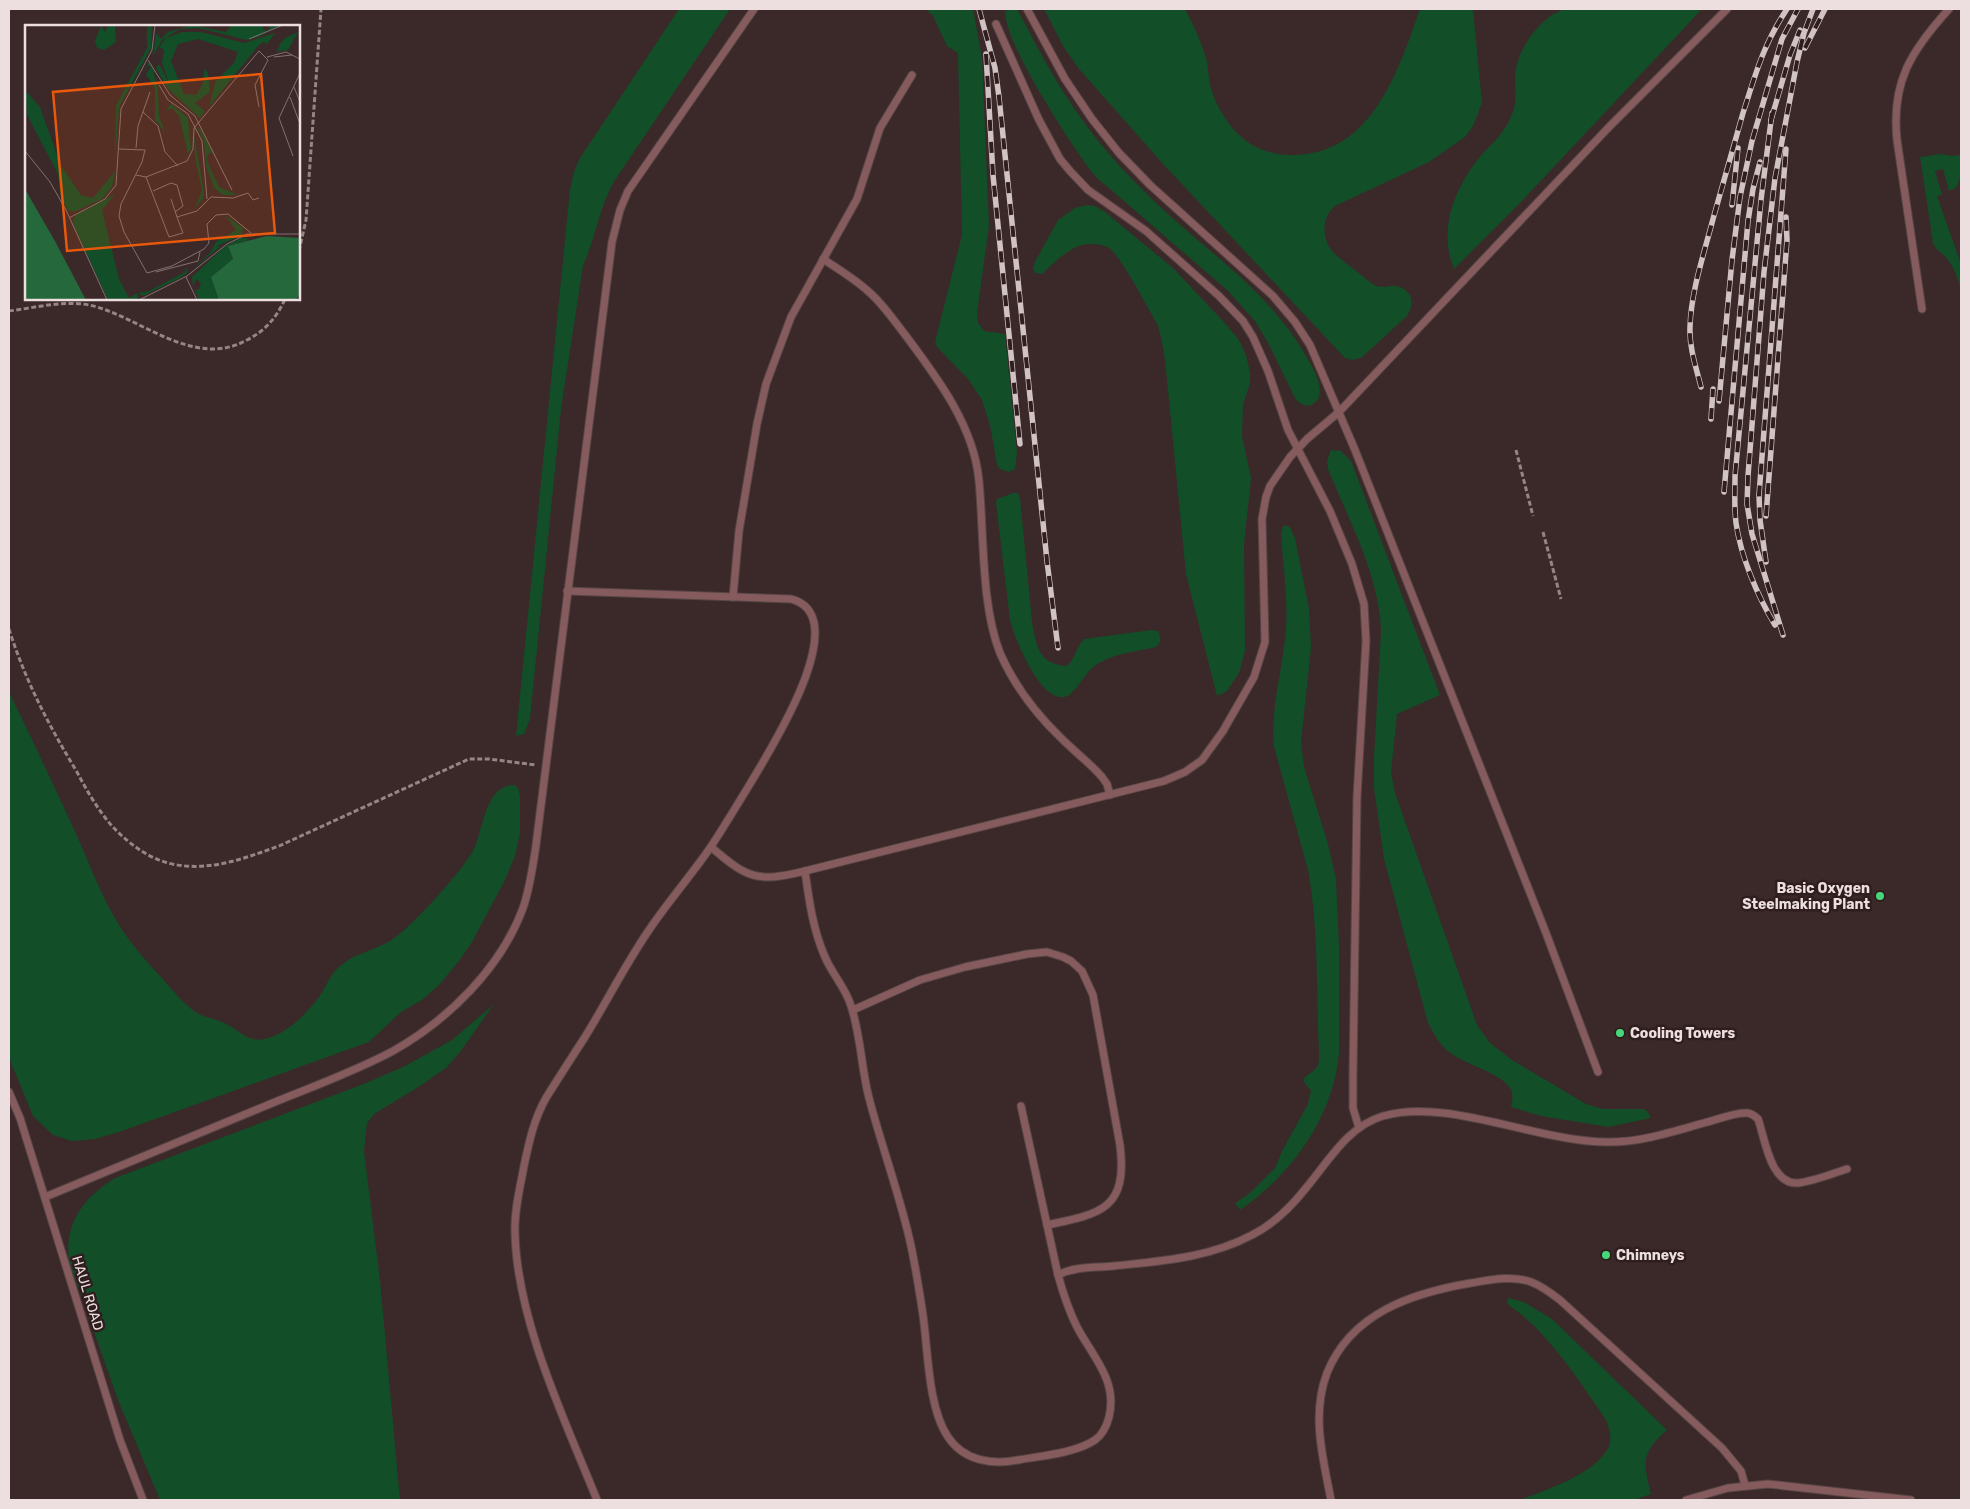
<svg xmlns="http://www.w3.org/2000/svg" width="1970" height="1509" font-family="Rubik,sans-serif">
<style>
.green{fill:#124e28}
.lines{fill:none;stroke-linecap:round;stroke-linejoin:round}
.service-casing{stroke:#574545;stroke-width:9}
.path{stroke:#958585;stroke-width:3;stroke-dasharray:5 2.5;stroke-linecap:butt}
.service{stroke:#865b5d;stroke-width:7}
.rail-casing{stroke:#d1c2c3;stroke-width:5.5}
.rail{stroke:#301e1f;stroke-width:4;stroke-dasharray:11;stroke-linecap:butt}
.poi-dot{fill:#45d77a;stroke:#301e1f;stroke-width:2}
.labels{text-anchor:middle;stroke-width:5;stroke-linejoin:round;paint-order:stroke}
.poi-label{font-size:14px;font-weight:bold;fill:#eddfe0;stroke:#301e1f;text-anchor:start}
.street-label{font-size:14px;fill:#eddfe0;stroke:#301e1f}
.inset-road{fill:none;stroke:#827172;stroke-width:1}
.view{fill:#e8590c;fill-opacity:0.15;stroke:#e8590c;stroke-width:2.5}
.inset-edge{fill:none;stroke:#eddfe0;stroke-width:2.5}
</style>
<rect width="100%" height="100%" fill="#3b2828"/>
<g class="green">
<path d="M679 9H730L615 180C599 207 596 237 583 266L561 409 530 719 524 734 516 736 570 189 574 172 580 158Z"/>
<polygon points="928,9 973,9 982,58 989,226 977,313 978,323 984,331 1005,334 1017,453 1015,469 1009,472 1000,469 997,465 990,425 982,400 968,379 937,347 935,342 962,235 958,53 947,46 933,16 927,10"/>
<path d="M1006 9H1017C1034 40 1050 73 1070 102 1091 134 1117 165 1145 192 1199 247 1268 288 1306 356 1313 368 1329 394 1313 404 1306 408 1301 404 1296 400L1268 343 1255 321 1227 290 1110 189C1101 182 1092 174 1086 164 1069 141 998 33 1006 9Z"/>
<path d="M1044 9H1092L1093 10 1095 9H1185C1193 24 1201 41 1206 58 1209 69 1208 81 1212 91 1215 103 1223 115 1230 125 1245 145 1267 155 1292 155 1372 155 1398 71 1420 9H1473L1482 103 1473 126 1465 137 1429 162 1335 206C1321 217 1321 241 1335 254 1341 260 1349 265 1356 271 1362 275 1368 281 1374 285 1384 290 1394 282 1404 289 1414 296 1413 307 1407 316L1361 358 1352 360 1345 358 1164 165 1079 69 1063 46Z"/>
<path d="M1564 9H1702L1521 202 1454 269C1438 230 1454 190 1478 159 1489 146 1501 137 1509 121 1518 104 1515 95 1515 77 1516 55 1531 31 1548 18 1552 14 1559 12 1564 9Z"/>
<path d="M1961 153V175L1956 188 1949 191 1943 169 1935 171 1942 195 1937 196 1961 264V290C1958 280 1955 269 1948 260 1944 254 1936 251 1933 243L1920 157 1941 154 1952 156 1959 155Z"/>
<path d="M1087 205 1095 206 1105 212 1173 268 1223 321 1239 340 1246 355 1250 372V383L1243 405 1242 436 1251 478 1244 544 1245 651 1239 673 1227 691 1217 696 1186 574 1165 360 1161 337 1158 326C1150 311 1120 255 1109 248 1101 243 1087 243 1079 246 1065 251 1053 264 1042 274L1035 273 1033 267 1036 260 1058 220 1075 208Z"/>
<path d="M1331 450 1341 451 1351 461 1440 695 1397 714 1391 772 1395 793 1477 1025 1490 1043 1512 1060 1586 1104 1603 1109H1643L1647 1111 1651 1118 1608 1127 1541 1116 1511 1107C1512 1101 1514 1094 1510 1088 1501 1073 1464 1064 1449 1052 1439 1044 1434 1034 1428 1023L1384 859 1374 788V757L1381 631C1379 574 1349 521 1328 469L1327 461Z"/>
<path d="M1013 493H1018L1020 498 1032 622C1037 647 1038 664 1067 666 1075 659 1076 647 1084 639L1151 630 1158 631C1161 637 1162 642 1156 647 1139 651 1117 653 1101 662 1087 668 1081 686 1069 695 1043 711 1014 637 1010 620L996 503 997 499Z"/>
<path d="M1285 525 1290 527 1295 538 1309 609 1311 648 1301 742 1304 767 1328 844 1336 879 1339 945V1053C1333 1118 1292 1174 1240 1210L1235 1203 1250 1193 1275 1168 1282 1151 1308 1104 1311 1090C1294 1075 1312 1077 1318 1065 1319 1062 1319 1057 1319 1053 1316 992 1319 930 1308 870L1274 747C1270 708 1283 669 1286 629 1288 598 1283 565 1281 534L1282 528Z"/>
<path d="M9 692C30 735 51 779 71 823 85 852 96 884 112 913 125 937 143 958 162 978 172 990 184 1004 197 1013 206 1018 218 1019 228 1025 240 1031 249 1043 265 1039 287 1034 306 1014 319 997 326 987 330 974 340 966 353 954 372 951 388 942 408 932 463 870 474 849 483 829 486 783 515 785L519 790 520 798V833L515 856 505 880 472 942 459 961 440 984 422 1000 401 1012 369 1042 122 1131 95 1139 72 1141 53 1135 33 1116 9 1058Z"/>
<path d="M494 1004 460 1052 446 1068 420 1086 374 1114 367 1123 364 1151 380 1280 400 1500H160L118 1400 69 1261C64 1223 84 1197 115 1178L366 1083 405 1066 452 1040Z"/>
<path d="M1508 1298 1524 1302 1552 1319 1667 1430C1641 1453 1643 1462 1651 1494L1634 1500H1520C1546 1490 1592 1475 1607 1450 1613 1441 1610 1430 1606 1420 1580 1382 1548 1332 1510 1306L1507 1303Z"/>
</g>
<g class="lines">
<defs>
<g id="service">
<polyline points="1027,9 1065,79 1092,119 1119,153 1150,185 1273,296 1295,322 1310,345 1355,450 1546,933 1598,1072"/>
<polyline points="996,24 1039,120 1060,159 1070,171 1088,190 1146,231 1219,296 1243,321 1253,337 1268,371 1288,430 1330,511 1352,564 1364,604 1366,641 1357,797 1353,1075 1353,1108 1359,1128"/>
<path d="M823 259C838 269 855 279 869 292 882 303 892 318 903 332 936 376 974 425 979 481 984 533 981 605 1000 653 1014 685 1036 714 1061 738 1075 752 1090 763 1102 777L1107 784 1110 795"/>
<path d="M1922 309 1897 140C1891 82 1911 51 1949 9"/>
<path d="M567 591 791 599C857 616 768 753 750 784 737 805 724 827 710 848 690 877 666 904 647 933 624 967 606 1003 585 1037 572 1057 559 1077 546 1098 534 1119 529 1142 524 1166 520 1188 514 1211 515 1233 517 1321 565 1420 597 1500"/>
<polyline points="733,597 739,531 757,424 766,384 791,317 857,199 880,128 912,75"/>
<path d="M711 847C747 878 757 883 805 871 809 900 813 930 825 957 832 974 846 988 851 1006 861 1036 861 1067 869 1098 881 1144 898 1190 909 1237 915 1262 919 1289 923 1315 928 1350 928 1408 948 1437 964 1461 992 1465 1018 1460 1040 1456 1076 1453 1095 1440 1102 1435 1107 1425 1109 1417 1118 1381 1093 1357 1077 1327 1069 1311 1063 1293 1058 1275"/>
<polyline points="805,871 1164,781 1185,772 1202,760 1223,731 1254,677 1265,642 1262,519 1266,497 1270,486 1290,457 1307,439 1339,412 1609,127 1727,9"/>
<path d="M853 1010 920 980 965 967 1027 954 1047 952 1063 957 1071 961 1082 971 1093 995 1120 1145C1128 1209 1101 1214 1047 1225"/>
<polyline points="9,1092 20,1118 120,1440 143,1500"/>
<path d="M1021 1106 1058 1275C1076 1266 1094 1268 1114 1266 1161 1261 1209 1258 1252 1235 1274 1224 1291 1207 1306 1188 1328 1162 1348 1126 1383 1116 1449 1097 1539 1143 1610 1142 1644 1142 1678 1130 1711 1121 1722 1118 1736 1112 1748 1113 1752 1114 1755 1116 1758 1119 1765 1138 1770 1185 1798 1183 1814 1181 1831 1174 1847 1169"/>
<path d="M45 1197C116 1168 187 1138 258 1109 303 1090 350 1074 393 1051 448 1020 501 968 523 908 530 888 533 866 536 845L612 242 620 210 628 191 754 9"/>
<path d="M1331 1500C1323 1458 1311 1415 1327 1373 1351 1313 1412 1293 1471 1283 1490 1280 1512 1275 1531 1282 1542 1286 1551 1293 1560 1300L1722 1448 1741 1471 1745 1485"/>
<polyline points="1686,1500 1728,1488 1768,1484 1911,1500"/>
</g>
</defs>
<use href="#service" class="service-casing"/>
<g class="path">
<polyline points="299,251 306,220 321,9"/>
<path d="M9 311C34 308 63 300 89 305 140 316 193 370 247 340 265 331 277 317 285 299"/>
<polyline points="1516,450 1533,516"/>
<polyline points="1543,532 1561,599"/>
<path d="M9 629C25 680 49 726 77 772 87 791 98 810 112 826 127 842 146 857 168 863 206 873 243 859 279 846L469 759H489L536 765"/>
</g>
<use href="#service" class="service"/>
<defs>
<g id="rail">
<polyline points="979,9 995,68 999,97 1047,561 1058,648"/>
<polyline points="1805,48 1825,9"/>
<polyline points="986,54 993,175 1020,444"/>
<path d="M1772 113 1761 200 1735 476C1735 492 1734 507 1736 523 1741 557 1757 595 1775 625"/>
<polyline points="1771,120 1790,55 1800,30"/>
<polyline points="1732,205 1738,148"/>
<path d="M1701 387C1696 367 1689 347 1690 327 1691 291 1704 254 1713 219 1723 184 1733 149 1743 113 1756 73 1763 45 1787 9"/>
<polyline points="1719,401 1732,260 1740,197 1752,141 1782,39 1798,9"/>
<polyline points="1711,419 1713,389"/>
<polyline points="1724,492 1748,221 1753,189 1760,162"/>
<polyline points="1766,516 1787,240 1786,217"/>
<polyline points="1766,562 1760,520 1759,495 1786,149"/>
<polyline points="1783,635 1752,534 1747,504 1748,476 1764,272 1775,178 1797,62 1804,33 1813,9"/>
</g>
</defs>
<use href="#rail" class="rail-casing"/>
<use href="#rail" class="rail"/>
</g>
<g class="poi-dot">
<circle cx="1880" cy="896" r="5"/>
<circle cx="1620" cy="1033" r="5"/>
<circle cx="1606" cy="1255" r="5"/>
</g>
<g class="labels">
<g class="poi-label">
<text x="1870" y="893" text-anchor="end">Basic Oxygen<tspan x="1870" dy="16">Steelmaking Plant</tspan></text>
<text x="1630" y="1038">Cooling Towers</text>
<text x="1616" y="1260">Chimneys</text>
</g>
<g class="street-label">
<text transform="translate(88 1293) rotate(73)" y="5">HAUL ROAD</text>
</g>
</g>
<g transform="translate(25 25)">
<rect width="275" height="275" fill="#3b2828"/>
<path d="M76 0 80 7 83 0H90L91 17 79 25 72 23 70 16ZM122 0H127L126 23 94 82 90 140 91 80 122 23ZM167 0 201 7 206 0H238V5L243 6 245 0H255L233 12 221 15 174 3 155 4 137 15 128 31 131 8 136 14 143 7ZM157 7H176L219 18 250 8 242 19 238 17 233 21 184 82 190 57 209 38 213 27 173 14 153 19 146 36 159 69 171 70 178 58 179 44 183 48 185 67 170 78 180 86 175 93 143 64 131 43 134 39 144 58 137 38 139 25 134 22 141 13ZM273 7 263 25 252 27 255 19 250 25 260 13ZM124 37 127 41 133 64 134 91 140 107 130 95V64L121 49 126 42 122 40 117 51ZM0 65 15 82 35 139 56 170 68 173 90 146 87 162 77 174 49 187 42 185 35 168 33 149 2 90ZM146 79 163 93 166 124 163 129 154 91 147 83 140 86ZM175 103 187 127 182 130V136L194 162 213 170H198L189 163 181 141 179 117 173 104ZM169 111 179 166 178 174 170 183 177 166 170 133ZM90 169 77 185 94 254 104 273 112 268 113 273 110 275H83L47 197 51 190ZM200 190 218 203 217 210 192 221 195 222 165 246 184 229 191 217 211 205ZM218 212 224 215 203 221 208 235 187 251 194 275H174L170 265 174 264 176 258 171 254 168 262 167 252 200 221ZM162 242V248L155 253 118 271 113 268 124 266 160 247Z" fill="#124e28"/>
<path d="M0 164 31 218 61 275H0ZM242 211 275 213V269L271 275H194L186 252 208 234 203 221Z" fill="#24683b"/>
<path class="inset-road" d="M224 14 258 0M242 32 261 27 275 34M249 32 267 30M123 35 145 70 170 91 207 165M134 60 143 75 163 89 177 116 182 174M269 62 275 77M265 72 275 99M118 87 133 101 140 127 153 141M111 123 113 101 125 67M94 124 120 125 117 137 96 179 94 191 99 207 122 248 147 241 179 224 184 218 182 199 191 190 203 189 226 208M0 126 25 157 41 185 82 275M268 131 254 93 275 48M111 150 121 152 144 212 158 208 152 192M121 152 162 136 168 124 169 103 234 26 243 35 230 60 234 82M128 166 146 158 152 160 158 181 150 187M146 174 152 192 172 186 186 172 208 173 223 168 228 175 234 173M44 193 80 174 91 160 96 84 127 25 130 0M131 247 173 236 175 227M161 252 172 275M114 275 162 251 202 219 222 209H275"/>
<path class="view" d="M236 49 250 208 42 226 28 67Z"/>
<rect width="275" height="275" class="inset-edge"/>
</g>
<rect width="1970" height="1509" fill="none" stroke="#eddfe0" stroke-width="20"/>
</svg>
